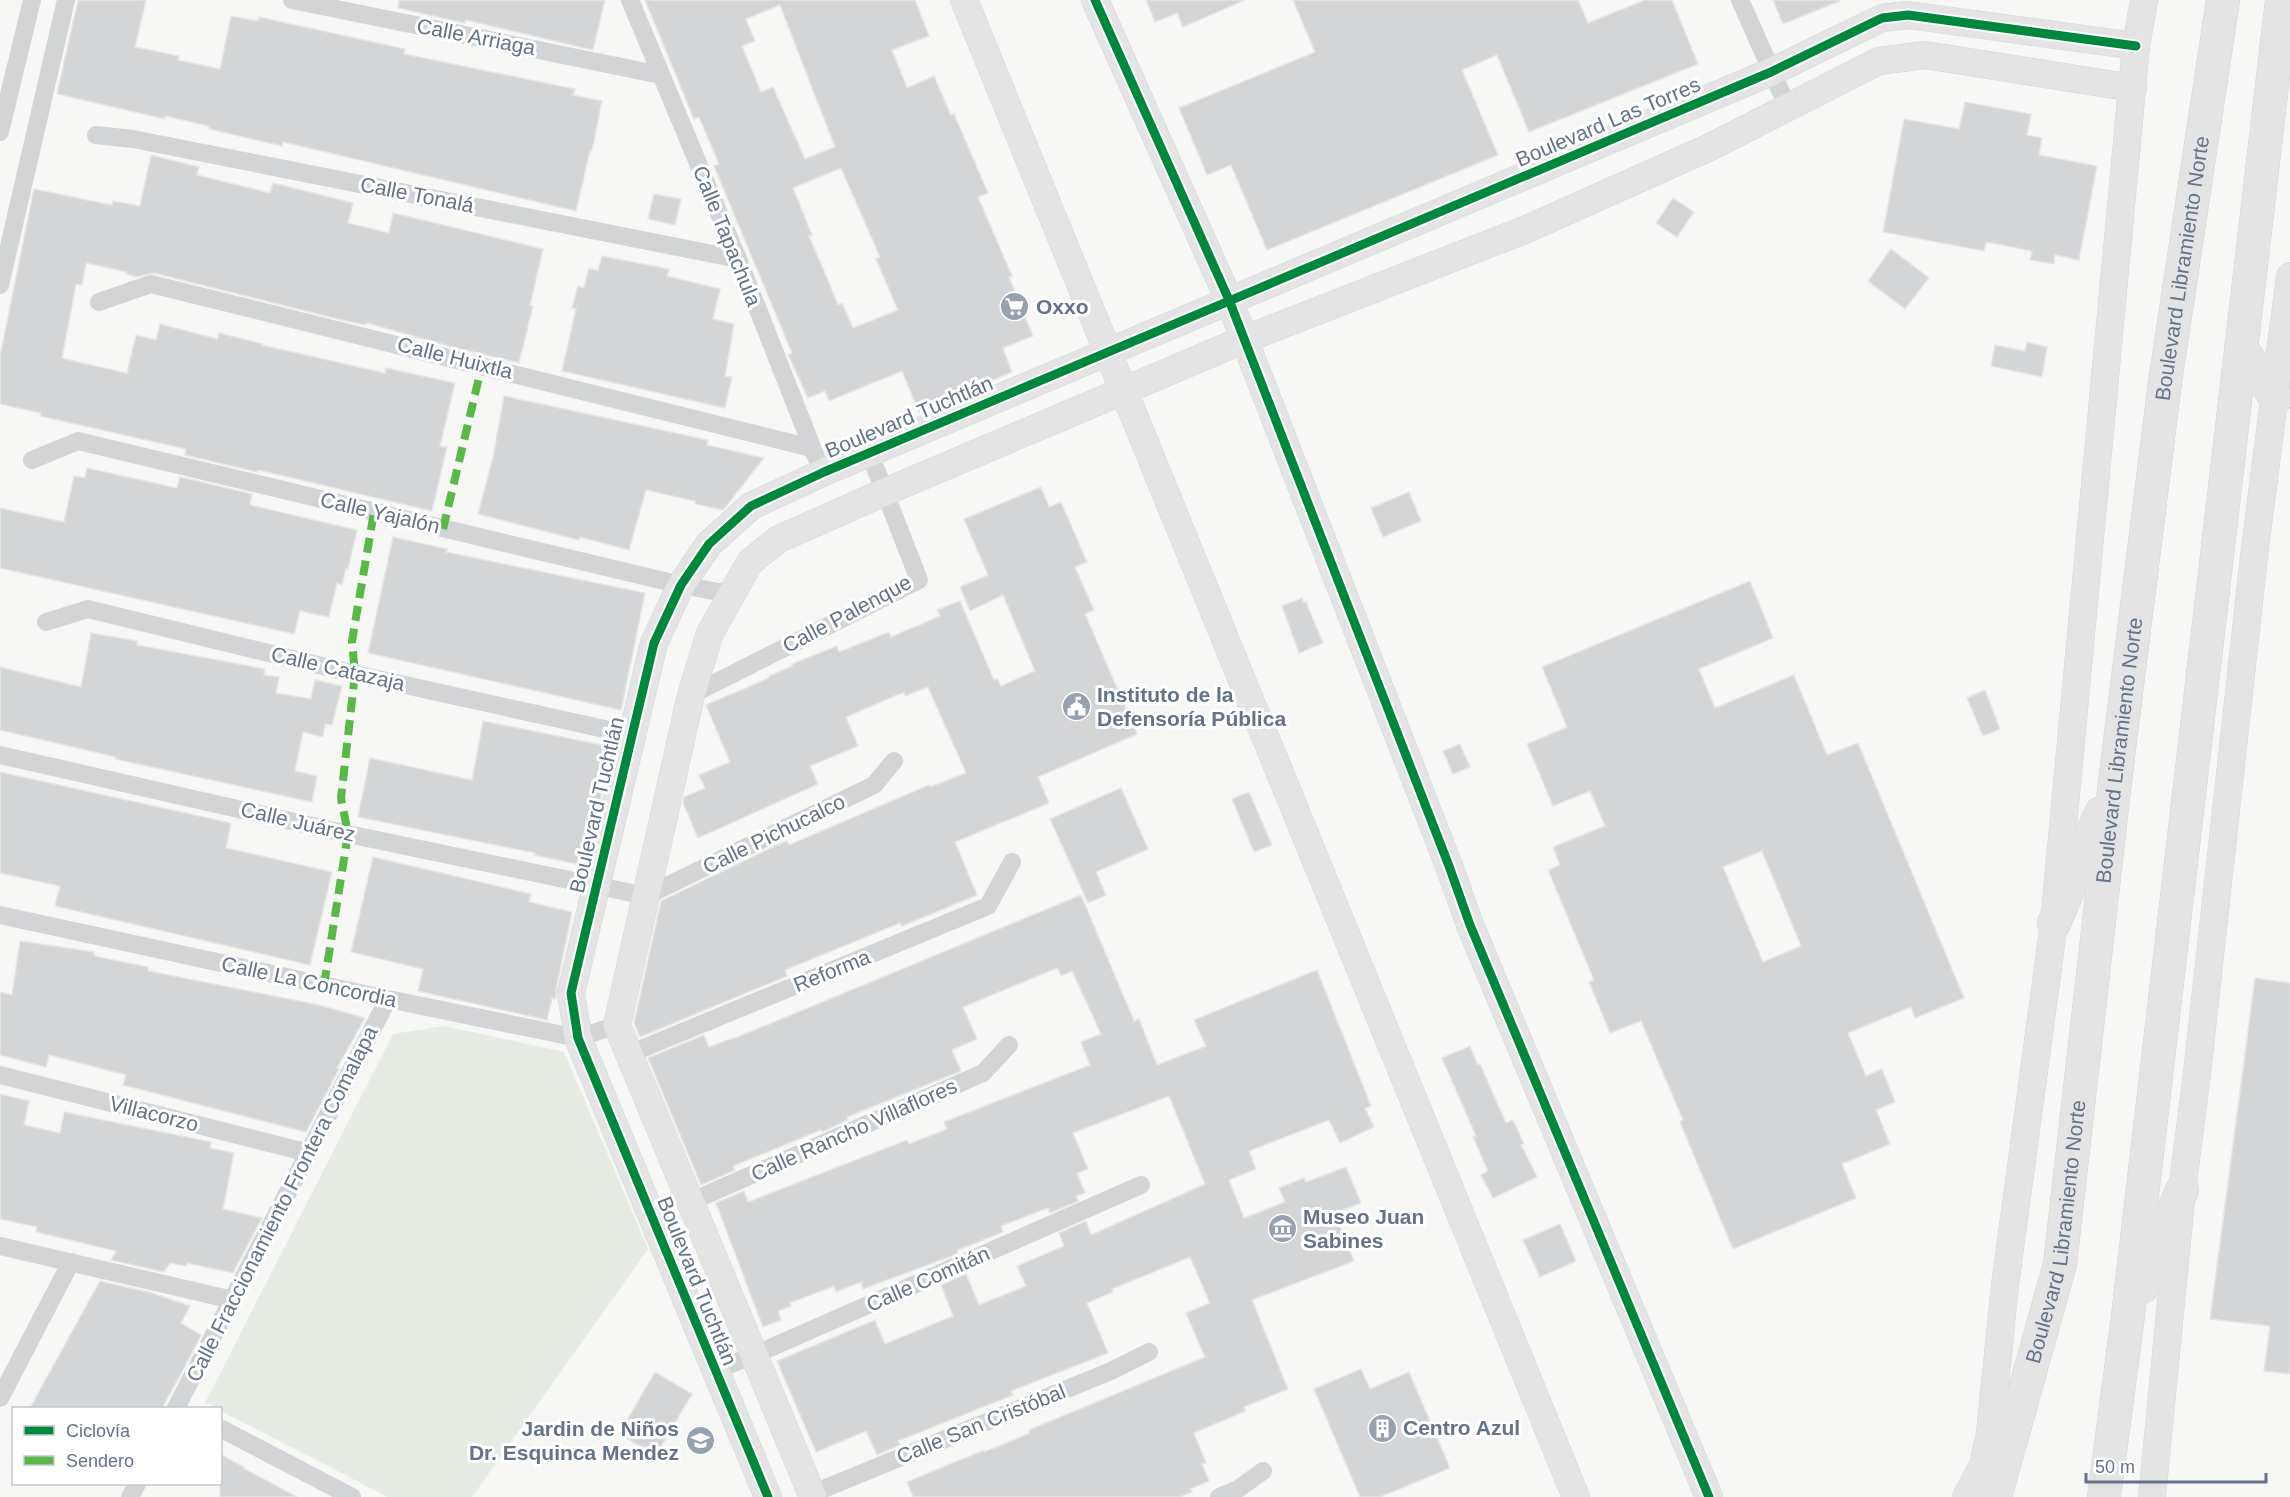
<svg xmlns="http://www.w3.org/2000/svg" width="2290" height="1497" font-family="Helvetica,sans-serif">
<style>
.green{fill:#e6ebe4}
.building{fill:#d4d5d6;stroke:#e6e6e6;stroke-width:1.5;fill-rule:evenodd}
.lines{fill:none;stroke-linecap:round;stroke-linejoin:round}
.secondary-casing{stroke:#d3d5d7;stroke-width:28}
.highway-casing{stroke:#d2d3d5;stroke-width:34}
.street{stroke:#d3d4d5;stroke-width:18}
.secondary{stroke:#e4e4e5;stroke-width:27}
.highway{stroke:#e4e4e5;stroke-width:33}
.quiet{stroke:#58b947;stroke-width:8;stroke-dasharray:15 8;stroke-linecap:butt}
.cycleway-casing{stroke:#fff;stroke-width:13}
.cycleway{stroke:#00873e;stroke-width:9}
.labels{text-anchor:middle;stroke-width:6;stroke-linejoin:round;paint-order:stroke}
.street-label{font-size:21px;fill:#657389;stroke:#fff}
.poi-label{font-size:21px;font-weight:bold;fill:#657389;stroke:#fff;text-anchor:start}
</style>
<rect width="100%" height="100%" fill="#f7f7f6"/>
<polygon class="green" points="444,1026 564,1052 648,1249 472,1497 388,1497 221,1411 220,1408 205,1403 393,1034"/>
<g class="building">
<polygon points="78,0 146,0 135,47 179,56 178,60 220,69 231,16 258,21 259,17 405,49 404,54 575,89 573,95 602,101 592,151 590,151 576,211 283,142 282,146 209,129 209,126 165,116 165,119 57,94"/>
<polygon points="399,0 605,0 593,50 466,20 465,23 398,8"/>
<path d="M645 0H915L929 36 892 50 907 88 934 76 951 115 954 114 988 193 978 197 1012 276 1009 277 1033 336 1003 348 1012 372 919 412 902 371 829 401 825 391 808 398 788 355 792 353 714 166 719 164 699 117 694 119ZM780 5 835 147 805 159 773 87 761 92 742 46 755 41 746 19ZM841 168 880 257 876 259 898 310 853 328 842 303 838 305 830 285 809 236 812 235 793 188Z"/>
<polygon points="1146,0 1245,0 1183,27 1177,13 1155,22"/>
<polygon points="1293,0 1578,0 1588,23 1645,0 1672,0 1698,64 1529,132 1497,55 1462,70 1498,155 1267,250 1231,165 1207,175 1179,108 1315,52"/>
<polygon points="1773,0 1840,0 1840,1 1783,24"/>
<polygon points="1965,102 2031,114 2027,135 2042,138 2039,155 2097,166 2079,260 2055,255 2054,264 2030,260 2032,251 1986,242 1984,251 1883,232 1904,119 1959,129"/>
<polygon points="151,155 199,167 197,175 270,193 273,183 353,203 348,223 389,233 393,213 543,249 530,305 533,306 519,363 452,347 367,323 366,325 342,320 154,273 137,277 126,274 127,272 86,263 82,285 76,284 62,358 82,363 127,373 136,335 156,340 160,324 217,339 219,333 263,344 262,345 385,373 386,368 455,383 440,446 447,447 432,511 259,470 257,472 185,455 186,449 40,416 41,413 0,404 0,356 34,189 112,205 113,201 140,206"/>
<polygon points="654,194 681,199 675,225 648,219"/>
<polygon points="1673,198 1694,212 1677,237 1656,223"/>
<polygon points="1891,249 1929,278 1905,309 1868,281"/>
<polygon points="602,256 669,269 667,276 720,289 713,319 734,324 725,376 732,377 725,408 562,371 576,309 572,308 578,286 584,288 589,268 598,271"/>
<polygon points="2027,342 2047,347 2042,377 1991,366 1995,345 2025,351"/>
<polygon points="504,396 708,440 707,445 764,458 723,510 695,504 695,501 646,490 629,550 580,537 579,540 478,514 493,457"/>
<polygon points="87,468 177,488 180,477 252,494 250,505 357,530 348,569 346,568 342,585 337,583 329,617 300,611 294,634 0,568 0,508 64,522 74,476 85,478"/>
<polygon points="1041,487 1049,507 1061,502 1087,562 1075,567 1094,610 1085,614 1137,734 1038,777 1049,803 955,842 977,895 902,926 900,923 785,970 787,976 640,1037 634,1023 661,901 777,845 787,841 789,845 929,785 930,787 966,773 928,687 905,696 904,692 846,717 858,746 810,766 818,784 698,838 683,803 684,797 705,788 699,775 730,762 706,705 769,678 769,676 792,666 792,664 837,646 839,652 889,632 891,637 940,616 937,610 960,601 994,680 997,678 1001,686 1035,671 1003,595 970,611 960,587 988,575 964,519"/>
<polygon points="1409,492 1421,521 1383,537 1371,508"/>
<polygon points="393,537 447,549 446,552 645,593 621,710 368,653"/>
<path d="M1750 581 1773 638 1699 669 1715 708 1794 675 1827 755 1858 743 1964 998 1915 1018 1911 1007 1848 1033 1866 1076 1882 1069 1895 1102 1876 1110 1890 1144 1842 1164 1856 1198 1733 1249 1680 1122 1683 1120 1641 1021 1610 1033 1589 982 1594 980 1548 870 1560 865 1553 847 1605 826 1590 791 1553 806 1527 744 1567 727 1542 667ZM1762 851 1801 946 1763 962 1723 867Z"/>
<polygon points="1302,598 1304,603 1306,602 1323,643 1299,653 1282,606"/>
<polygon points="91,633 137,641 137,645 265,669 264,675 279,677 276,693 311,699 315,680 342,686 332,725 325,724 323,737 303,732 295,771 317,776 312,802 115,759 116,757 0,730 0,667 81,687"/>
<polygon points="1985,690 2000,729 1983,736 1967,698"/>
<polygon points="483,721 612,747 599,805 593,804 581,865 534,855 535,853 358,817 370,758 472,780"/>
<polygon points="1460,744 1470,767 1453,774 1443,751"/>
<polygon points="0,772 231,823 226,848 332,872 310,965 55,906 60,886 0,873"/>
<polygon points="1121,788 1148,849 1096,872 1106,895 1088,903 1050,819"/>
<polygon points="1249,792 1272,845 1254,852 1232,799"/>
<polygon points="373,857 531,894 529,902 572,912 556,989 556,999 552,998 547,1020 418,991 423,969 351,952"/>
<polygon points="1081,895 1134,1021 1139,1019 1157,1065 1206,1046 1194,1020 1317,970 1371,1106 1365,1108 1374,1127 1340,1143 1329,1120 1249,1151 1256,1169 1229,1180 1244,1218 1285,1202 1279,1188 1304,1178 1306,1182 1346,1167 1361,1203 1335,1213 1354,1261 1252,1300 1288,1389 1244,1407 1245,1411 1194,1433 1206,1463 1202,1464 1209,1481 1190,1489 1192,1492 1180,1497 913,1497 907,1482 984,1450 984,1452 1004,1444 1030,1433 1029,1430 1205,1357 1186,1313 1210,1303 1190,1257 1112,1289 1113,1292 1087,1303 1108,1353 1011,1391 1013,1395 898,1441 900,1445 877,1455 866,1431 816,1452 777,1361 875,1320 885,1344 953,1316 941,1285 966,1274 979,1305 1026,1286 1017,1266 1064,1246 1059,1233 1086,1221 1091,1235 1205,1184 1169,1096 1073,1133 1088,1169 1077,1173 1085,1193 1076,1196 1078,1201 1050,1213 1048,1208 1001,1226 1003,1232 958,1250 957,1254 863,1289 861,1282 836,1292 834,1286 790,1303 791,1306 778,1311 781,1320 763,1327 716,1203 744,1191 748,1202 907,1140 909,1144 947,1129 944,1122 1090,1065 1081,1042 1101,1034 1072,971 1061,976 1057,968 963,1007 977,1039 952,1050 961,1071 847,1117 848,1120 822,1132 821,1130 733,1166 735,1170 701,1185 648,1058 704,1035 709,1047 733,1038 733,1039"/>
<polygon points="20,941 94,952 94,956 148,967 148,971 319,1005 365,1018 337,1068 339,1069 306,1132 123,1085 126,1075 49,1055 46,1067 0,1055 0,992 12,995"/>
<polygon points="2255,978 2290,983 2290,1374 2264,1371 2270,1326 2210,1319"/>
<polygon points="1470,1046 1478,1065 1480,1064 1506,1123 1513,1120 1524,1144 1521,1145 1537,1177 1493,1198 1481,1175 1488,1171 1473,1137 1476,1136 1442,1058"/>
<polygon points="0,1094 29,1101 24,1125 60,1133 64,1112 211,1142 210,1148 234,1153 223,1209 262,1218 233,1273 187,1263 186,1266 170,1263 164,1272 111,1260 116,1251 36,1232 37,1227 0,1219"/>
<polygon points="1560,1224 1576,1261 1540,1277 1523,1240"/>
<polygon points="100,1281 152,1293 190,1306 181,1323 201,1335 184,1368 162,1408 30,1408"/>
<polygon points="1361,1369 1370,1389 1409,1372 1450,1468 1380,1497 1360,1497 1314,1389"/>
<polygon points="655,1372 692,1394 656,1455 619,1434"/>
<polygon points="220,1454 244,1467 243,1468 297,1497 220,1497"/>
</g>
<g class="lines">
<defs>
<g id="secondary">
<polyline points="964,0 1576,1497"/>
<polyline points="1095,0 1229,300 1449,866 1470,925 1709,1497"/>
<polyline points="768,1497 578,1038 571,993 654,643 681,585 709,544 751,506 824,472 1771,72 1882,18 1908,15 2136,46"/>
<polyline points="813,1497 617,1025 691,695 710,633 750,562 779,539 885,492 1243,340 1527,229 1708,148 1879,61 1925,55 2133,88"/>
<polyline points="1966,1497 1983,1465 1990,1433 2005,1285 2054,923 2136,46 2144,0"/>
<polyline points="2152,1497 2182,1190 2196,1082 2255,548 2290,276"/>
</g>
<g id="highway">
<polyline points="2241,348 2276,398"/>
<polyline points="2054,923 2101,813"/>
<polyline points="2142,1287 2182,1190"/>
<path id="s1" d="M1995 1497 2060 1264 2115 781 2165 382 2223 0"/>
<polyline points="2104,1497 2127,1324 2282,0"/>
</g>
</defs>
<use href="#secondary" class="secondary-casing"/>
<use href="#highway" class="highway-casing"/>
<g class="street">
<polyline points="292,0 661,75"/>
<polyline points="630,0 738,259 816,457"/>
<polyline points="1740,0 1788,108"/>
<polyline points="0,132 32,0"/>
<polyline points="96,135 133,139 738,259"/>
<polyline points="0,285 66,0"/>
<polyline points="99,302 151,284 811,448"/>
<polyline points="32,460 78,441 681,585 730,594"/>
<polyline points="46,622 88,609 355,674 632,735"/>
<polyline points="691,695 919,580 870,454"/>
<polyline points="0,755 348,834 646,896 874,785 894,761"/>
<polyline points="0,915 388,999 578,1038 617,1025"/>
<polyline points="629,1054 988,906 1012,862"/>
<polyline points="0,1075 309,1153"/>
<polyline points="690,1202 983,1073 1009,1045"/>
<polyline points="0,1246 233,1300"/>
<polyline points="714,1371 754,1355 1141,1185"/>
<polyline points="0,1398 71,1262"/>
<polyline points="176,1408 388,999"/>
<polyline points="220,1428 352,1497"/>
<polyline points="811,1494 1111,1371 1149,1352"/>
<polyline points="130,1497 137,1484"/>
<polyline points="1219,1497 1238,1489 1263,1471"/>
</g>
<use href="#secondary" class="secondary"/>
<use href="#highway" class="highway"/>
<g class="quiet">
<polyline points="443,529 482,365"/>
<polyline points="324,985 348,834 341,798 355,674 352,641 374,512"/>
</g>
<defs>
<g id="cycleway">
<polyline points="1095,0 1229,300 1449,866 1470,925 1709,1497"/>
<polyline points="768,1497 578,1038 571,993 654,643 681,585 709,544 751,506 824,472 1771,72 1882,18 1908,15 2136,46"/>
</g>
</defs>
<use href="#cycleway" class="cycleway-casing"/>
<use href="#cycleway" class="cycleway"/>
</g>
<defs>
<symbol id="supermarket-disc" viewBox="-11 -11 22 22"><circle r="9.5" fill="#98a1af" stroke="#fff"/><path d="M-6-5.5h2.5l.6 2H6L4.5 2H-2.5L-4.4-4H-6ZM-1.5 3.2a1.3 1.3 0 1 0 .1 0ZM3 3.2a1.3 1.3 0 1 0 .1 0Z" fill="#fff"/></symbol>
<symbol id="civic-disc" viewBox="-11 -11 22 22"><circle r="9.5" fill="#98a1af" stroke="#fff"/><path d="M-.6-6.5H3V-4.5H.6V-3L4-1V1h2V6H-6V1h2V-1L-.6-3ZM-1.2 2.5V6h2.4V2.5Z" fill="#fff"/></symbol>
<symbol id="museum-disc" viewBox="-11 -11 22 22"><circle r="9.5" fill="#98a1af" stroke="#fff"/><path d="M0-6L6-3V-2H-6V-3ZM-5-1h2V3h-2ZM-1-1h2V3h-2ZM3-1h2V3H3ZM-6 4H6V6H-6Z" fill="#fff"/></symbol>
<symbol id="building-disc" viewBox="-11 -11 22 22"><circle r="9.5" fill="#98a1af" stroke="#fff"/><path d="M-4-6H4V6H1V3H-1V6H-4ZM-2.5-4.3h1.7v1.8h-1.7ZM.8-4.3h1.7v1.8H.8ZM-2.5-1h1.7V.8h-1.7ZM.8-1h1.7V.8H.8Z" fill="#fff"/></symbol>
<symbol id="school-disc" viewBox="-11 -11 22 22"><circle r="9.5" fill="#98a1af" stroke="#fff"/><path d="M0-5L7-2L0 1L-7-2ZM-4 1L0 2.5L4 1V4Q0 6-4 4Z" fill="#fff"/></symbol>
</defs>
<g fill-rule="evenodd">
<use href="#supermarket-disc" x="998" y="290" width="33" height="33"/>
<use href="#civic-disc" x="1060" y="690" width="33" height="33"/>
<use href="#museum-disc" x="1266" y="1212" width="33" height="33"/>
<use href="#building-disc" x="1366" y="1412" width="33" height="33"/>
<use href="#school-disc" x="684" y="1424" width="33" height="33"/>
</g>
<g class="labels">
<g class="street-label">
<text transform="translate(476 37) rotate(11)" y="7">Calle Arriaga</text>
<text transform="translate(1608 122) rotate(-23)" y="7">Boulevard Las Torres</text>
<text transform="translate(417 195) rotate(11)" y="7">Calle Tonalá</text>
<text transform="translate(727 236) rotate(68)" y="7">Calle Tapachula</text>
<text dy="7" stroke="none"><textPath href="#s1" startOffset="1245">Boulevard Libramiento Norte</textPath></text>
<text transform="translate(455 358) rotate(14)" y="7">Calle Huixtla</text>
<text transform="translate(909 417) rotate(-23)" y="7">Boulevard Tuchtlán</text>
<text transform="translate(380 513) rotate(13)" y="7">Calle Yajalón</text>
<text transform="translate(847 614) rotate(-28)" y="7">Calle Palenque</text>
<text transform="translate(338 669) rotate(13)" y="7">Calle Catazaja</text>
<text dy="7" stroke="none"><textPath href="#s1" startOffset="759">Boulevard Libramiento Norte</textPath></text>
<text transform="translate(597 805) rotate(-77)" y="7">Boulevard Tuchtlán</text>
<text transform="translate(298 822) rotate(13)" y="7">Calle Juárez</text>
<text transform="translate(774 834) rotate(-26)" y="7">Calle Pichucalco</text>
<text transform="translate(832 971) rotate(-22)" y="7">Reforma</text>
<text transform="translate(309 982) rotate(12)" y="7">Calle La Concordia</text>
<text transform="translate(154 1114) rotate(14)" y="7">Villacorzo</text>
<text transform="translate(854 1130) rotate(-24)" y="7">Calle Rancho Villaflores</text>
<text transform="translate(282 1204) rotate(-63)" y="7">Calle Fraccionamiento Frontera Comalapa</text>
<text dy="7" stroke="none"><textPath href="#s1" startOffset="273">Boulevard Libramiento Norte</textPath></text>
<text transform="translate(928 1279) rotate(-24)" y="7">Calle Comitán</text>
<text transform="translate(697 1281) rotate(68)" y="7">Boulevard Tuchtlán</text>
<text transform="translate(981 1424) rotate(-22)" y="7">Calle San Cristóbal</text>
</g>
<g class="poi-label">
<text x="1036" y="314">Oxxo</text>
<text x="1097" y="702">Instituto de la<tspan x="1097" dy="24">Defensoría Pública</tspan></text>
<text x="1303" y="1224">Museo Juan<tspan x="1303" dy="24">Sabines</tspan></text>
<text x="1403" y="1435">Centro Azul</text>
<text x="679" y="1436" text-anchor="end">Jardin de Niños<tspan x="679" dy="24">Dr. Esquinca Mendez</tspan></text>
</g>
</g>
<rect x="12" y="1407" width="210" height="78" fill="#ffffff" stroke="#c1c7d0" stroke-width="1.5"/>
<rect x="24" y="1426" width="30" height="9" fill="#00873e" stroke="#c1c7d0" stroke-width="1.5"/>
<text x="66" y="1437" font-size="18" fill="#657389">Ciclovía</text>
<rect x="24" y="1456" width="30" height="9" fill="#58b947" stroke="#c1c7d0" stroke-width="1.5"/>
<text x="66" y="1467" font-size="18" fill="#657389">Sendero</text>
<path d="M2086 1473v9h180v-9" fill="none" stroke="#657389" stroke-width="3"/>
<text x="2095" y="1473" font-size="18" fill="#657389" stroke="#ffffff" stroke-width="4.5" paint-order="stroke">50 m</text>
</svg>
